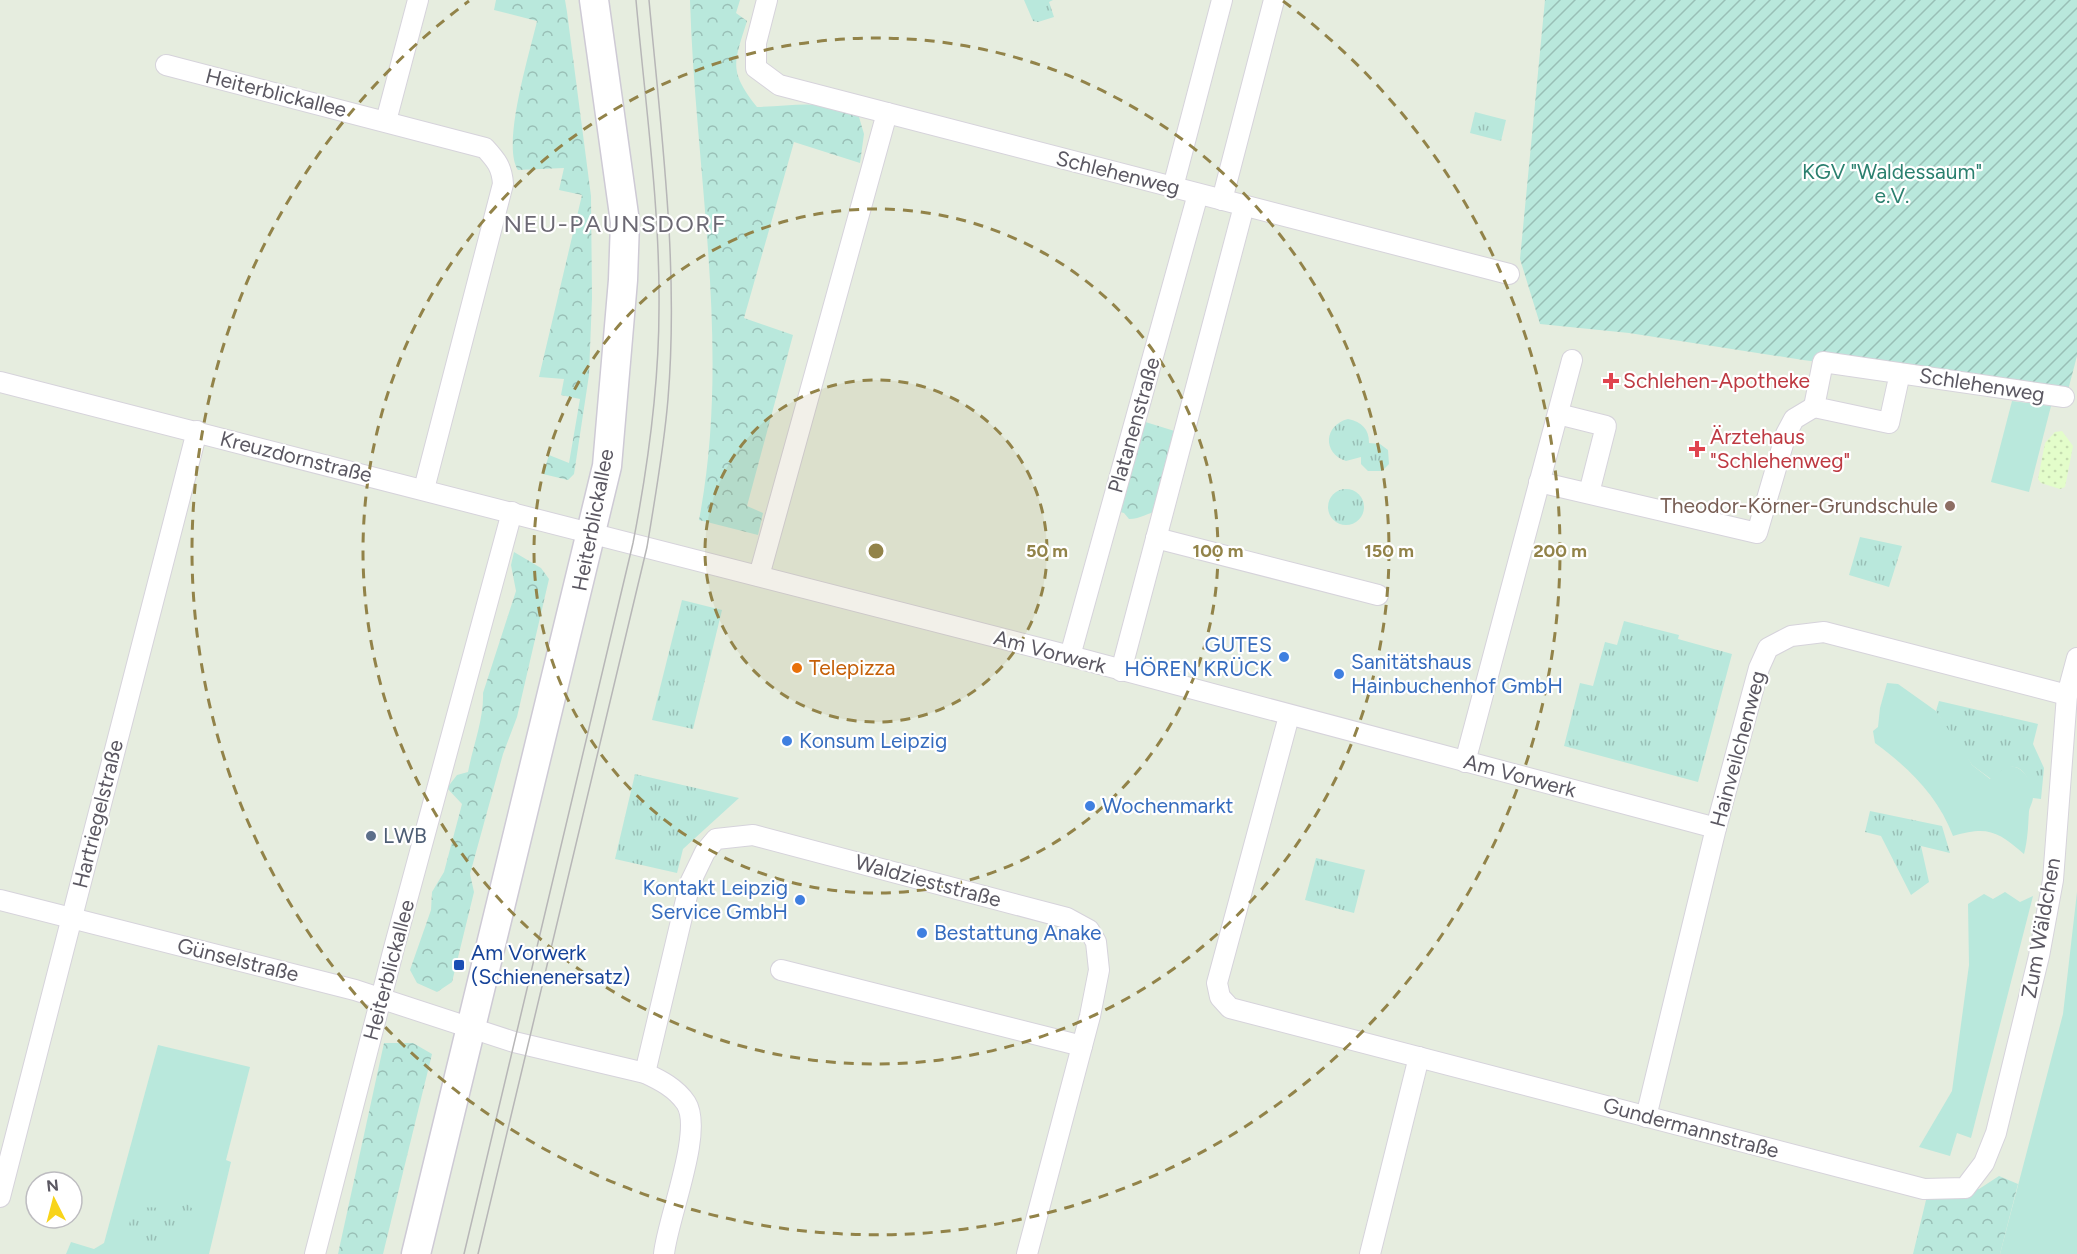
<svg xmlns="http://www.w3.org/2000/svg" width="2077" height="1254" font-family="Figtree,sans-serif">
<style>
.grass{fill:#b9e8dc}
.forest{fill:url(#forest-crowns)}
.sand{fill:url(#sand-dots)}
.park{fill:url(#park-tufts)}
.garden{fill:url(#garden-furrows)}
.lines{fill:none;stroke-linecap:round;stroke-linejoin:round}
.minor-casing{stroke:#d6d3db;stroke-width:22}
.secondary-casing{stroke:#cecad5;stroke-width:31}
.minor{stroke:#fff;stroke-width:20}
.secondary{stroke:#fff;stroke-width:28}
.tram{stroke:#b7b6b7;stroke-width:1.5}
.ring{fill:none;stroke:#928349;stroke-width:3;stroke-dasharray:10 8}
.health-dot{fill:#e0444e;stroke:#fff;stroke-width:2}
.education-dot{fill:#8d6e63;stroke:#fff;stroke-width:2}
.shop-dot{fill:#3f7fe0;stroke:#fff;stroke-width:2}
.food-dot{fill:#e8710a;stroke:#fff;stroke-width:2}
.service-dot{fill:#5c6f8a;stroke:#fff;stroke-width:2}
.transit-dot{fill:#1a4fb4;stroke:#fff;stroke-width:2}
.labels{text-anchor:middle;stroke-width:4.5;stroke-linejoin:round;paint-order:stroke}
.street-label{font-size:21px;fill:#5b5862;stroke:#fff}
.park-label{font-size:21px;fill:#2b806f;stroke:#fff}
.health-label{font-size:21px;fill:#be3a42;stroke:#fff;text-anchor:start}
.education-label{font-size:21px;fill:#785e54;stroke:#fff;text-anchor:end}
.shop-label{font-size:21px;fill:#366cbe;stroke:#fff;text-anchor:start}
.food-label{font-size:21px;fill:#c56008;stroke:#fff;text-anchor:start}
.service-label{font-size:21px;fill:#4e5e75;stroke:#fff;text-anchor:start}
.transit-label{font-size:21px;fill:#164399;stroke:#fff;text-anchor:start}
.quarter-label{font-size:24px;letter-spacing:1.5px;fill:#6c6974;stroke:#fff}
.centre{fill:#928349;stroke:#fff;stroke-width:3}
.ring-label{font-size:18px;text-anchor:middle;font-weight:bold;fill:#928349;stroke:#fff;stroke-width:4.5;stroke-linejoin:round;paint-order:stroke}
</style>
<defs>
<pattern id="forest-crowns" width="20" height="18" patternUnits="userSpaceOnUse" patternTransform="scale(1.5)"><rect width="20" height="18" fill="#b9e8dc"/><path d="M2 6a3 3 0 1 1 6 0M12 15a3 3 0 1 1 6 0" fill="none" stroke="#99bfb6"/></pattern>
<pattern id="sand-dots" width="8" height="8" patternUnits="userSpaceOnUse" patternTransform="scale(1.5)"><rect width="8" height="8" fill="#e3fdca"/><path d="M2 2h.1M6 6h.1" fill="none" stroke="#c5dbb0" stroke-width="1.8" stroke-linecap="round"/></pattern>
<pattern id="park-tufts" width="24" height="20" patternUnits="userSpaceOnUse" patternTransform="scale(1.5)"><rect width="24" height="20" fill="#b9e8dc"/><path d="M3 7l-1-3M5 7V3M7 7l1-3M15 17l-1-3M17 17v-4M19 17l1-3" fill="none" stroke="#99bfb6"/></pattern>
<pattern id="garden-furrows" width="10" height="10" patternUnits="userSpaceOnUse" patternTransform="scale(1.5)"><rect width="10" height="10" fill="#b9e8dc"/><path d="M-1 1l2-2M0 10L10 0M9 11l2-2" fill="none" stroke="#99bfb6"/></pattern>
</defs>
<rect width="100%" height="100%" fill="#e6eddf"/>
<g class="grass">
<polygon points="2012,401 2051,406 2029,492 1991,482"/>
<path d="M1887 683 1898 684 1936 711 1959 742 1972 765 1990 779C1994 775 2000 769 2005 767 2022 762 2034 783 2033 797 2033 802 2030 806 2029 811 2028 826 2028 839 2024 854 1997 831 1988 826 1953 836 1938 796 1909 768 1875 743L1873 731 1878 727 1880 708Z"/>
<polygon points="2005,892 2020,902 2033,896 1971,1138 1957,1133 1950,1156 1919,1147 1952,1091 1969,965 1968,904 1984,894 1993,899"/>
<polygon points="2077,892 2077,1254 2000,1254 2063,1014"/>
<polygon points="158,1045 250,1067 226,1160 231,1162 209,1254 66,1254 71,1242 94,1249 104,1243"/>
</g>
<g class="forest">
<path d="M496 0H565L567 12 591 196 592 298 589 375 574 474 568 480 543 474 549 455 569 463 580 399 561 395 564 379 539 377 582 195 559 190 564 168 518 170C501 145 530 52 537 21L494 10Z"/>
<path d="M690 0H740L736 13 747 21C734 63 728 70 757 107 793 106 828 98 859 117L864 134 860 163 794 142 744 318 793 335 747 506 763 513 758 535 699 520C732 349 695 172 690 0Z"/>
<path d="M1139 420 1181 433 1160 511C1148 512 1141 519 1129 519L1124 513 1113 510Z"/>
<path d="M514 552 541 568 549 579 517 717 503 754 470 874 474 892 452 982 437 992 417 983 410 970 431 910 432 892 444 872 462 804 447 788 457 775 468 772C473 746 484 719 483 693L516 591 511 565Z"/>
<polygon points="384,1043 413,1043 432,1054 383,1254 338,1254"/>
<polygon points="1999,1176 2018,1184 2000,1254 1913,1254 1927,1196 1979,1189"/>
</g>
<polygon class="sand" points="2062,431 2073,446 2065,487 2060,489 2041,483 2038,479 2045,443 2055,432"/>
<g class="park">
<polygon points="1024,0 1053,0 1049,2 1054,17 1038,22 1033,21"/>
<polygon points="1475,112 1506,120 1501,141 1470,133"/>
<path d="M1348 419C1362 422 1369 429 1369 443L1380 444 1388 450 1389 464 1382 471H1368L1361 464V457L1346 461C1322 453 1324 425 1348 419Z"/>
<circle cx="1346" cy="507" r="18"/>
<polygon points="1860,537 1902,546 1889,587 1849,575"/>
<polygon points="682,600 722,610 693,729 652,720"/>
<polygon points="1624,621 1679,635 1678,639 1732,654 1698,782 1564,746 1580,683 1593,686 1605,642 1617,645"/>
<path d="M1939 701 2038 724 2033 744 2044 768 2041 799 2033 798C2029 769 2014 755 1991 779L1972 765 1936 711Z"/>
<polygon points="635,774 739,798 683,849 677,873 615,859"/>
<polygon points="1870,811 1942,826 1950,853 1921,846 1929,882 1911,895 1881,836 1865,832"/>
<polygon points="1316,858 1365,870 1354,913 1305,900"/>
<path d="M178 1201C190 1203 203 1215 191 1227 188 1230 181 1231 177 1233L172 1248C147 1254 118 1246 132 1216 144 1205 152 1206 166 1210Z"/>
</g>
<polygon class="garden" points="1545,0 2077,0 2077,356 2067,394 1803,360 1629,333 1540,324 1520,259"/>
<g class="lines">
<defs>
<g id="minor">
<polyline points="767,0 756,43 756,68 779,85 1509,274"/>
<path d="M166 65 485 148C496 160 502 167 503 184L424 489"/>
<polyline points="386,121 418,0"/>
<polyline points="1173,187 1222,0"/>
<polyline points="1222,200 1274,0"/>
<polyline points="1900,373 1889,423 1814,407 1823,362 2064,397"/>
<polyline points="0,382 1070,656 1716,828"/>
<polyline points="1558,414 1606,426 1589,493"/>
<polyline points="1539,482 1757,533 1786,434 1794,419 1814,407"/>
<polyline points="1156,538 1378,595"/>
<polyline points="759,576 887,113"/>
<polyline points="1070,656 1198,194"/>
<polyline points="1121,671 1244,206"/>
<polyline points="1289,716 1217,983 1220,997 1230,1008 1924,1189 1965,1188 1984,1163 1996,1133 2039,956 2053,880 2067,695 2077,658"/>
<polyline points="1465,762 1572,360"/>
<path d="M0 900 355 990 514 1042 645 1073C660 1080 676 1088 686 1103 704 1131 667 1220 664 1254"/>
<polyline points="781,970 1082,1046"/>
<polyline points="645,1073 690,883 705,852 716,839 753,835 1067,918 1089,930 1096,942 1099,970 1090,1016 1027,1254"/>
<polyline points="1646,1117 1716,828 1759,668 1768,648 1791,636 1824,632 2067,695"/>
<polyline points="0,1197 197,431"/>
<polyline points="315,1254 394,948 512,512"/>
<polyline points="1370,1254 1419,1057"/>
</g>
<polyline id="secondary" points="416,1254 607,466 623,280 625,222 594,0"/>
</defs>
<use href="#minor" class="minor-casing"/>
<use href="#secondary" class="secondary-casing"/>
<use href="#minor" class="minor"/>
<use href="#secondary" class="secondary"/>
<g class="tram">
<path d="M464 1254 633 543C648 466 659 388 659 308 660 206 645 102 636 0"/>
<path d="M478 1254 647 547C655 498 664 448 668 399 679 266 661 132 649 0"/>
</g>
</g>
<circle cx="876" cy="551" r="171" fill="#928349" fill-opacity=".12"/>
<g class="ring">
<circle cx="876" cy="551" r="171"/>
<circle cx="876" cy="551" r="342"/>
<circle cx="876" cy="551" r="513"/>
<path d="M1283 1A684 684 0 1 1 469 1"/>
</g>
<g class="health-dot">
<path d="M1608 372h6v6h6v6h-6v6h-6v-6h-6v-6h6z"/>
<path d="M1694 440h6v6h6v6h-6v6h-6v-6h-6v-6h6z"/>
</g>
<circle class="education-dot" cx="1950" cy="506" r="6"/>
<g class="shop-dot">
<circle cx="1284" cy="657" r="6"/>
<circle cx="1339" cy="674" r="6"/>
<circle cx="787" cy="741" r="6"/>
<circle cx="1090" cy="806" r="6"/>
<circle cx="800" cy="900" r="6"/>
<circle cx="922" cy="933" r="6"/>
</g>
<circle class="food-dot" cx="797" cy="668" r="6"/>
<circle class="service-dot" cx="371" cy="836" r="6"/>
<rect class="transit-dot" x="453" y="959" width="12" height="12" rx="3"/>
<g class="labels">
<g class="street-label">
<text transform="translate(276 93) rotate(14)" y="7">Heiterblickallee</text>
<text transform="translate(1118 173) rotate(14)" y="7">Schlehenweg</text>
<text transform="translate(1982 385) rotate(9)" y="7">Schlehenweg</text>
<text transform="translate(1134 425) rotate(-74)" y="7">Platanenstraße</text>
<text transform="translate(296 457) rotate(14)" y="7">Kreuzdornstraße</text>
<text transform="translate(593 520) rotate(-79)" y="7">Heiterblickallee</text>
<text transform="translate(1050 652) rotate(15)" y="7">Am Vorwerk</text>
<text transform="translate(1738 749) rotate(-75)" y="7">Hainveilchenweg</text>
<text transform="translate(1520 776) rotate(15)" y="7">Am Vorwerk</text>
<text transform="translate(98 814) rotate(-76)" y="7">Hartriegelstraße</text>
<text transform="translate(928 881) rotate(15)" y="7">Waldzieststraße</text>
<text transform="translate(2041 928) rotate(-80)" y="7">Zum Wäldchen</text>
<text transform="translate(238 960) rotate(14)" y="7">Günselstraße</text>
<text transform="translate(389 970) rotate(-75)" y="7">Heiterblickallee</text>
<text transform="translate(1691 1128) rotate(15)" y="7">Gundermannstraße</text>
</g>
<g class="park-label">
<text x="1892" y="179">KGV "Waldessaum"<tspan x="1892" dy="24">e.V.</tspan></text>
</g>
<g class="health-label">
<text x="1623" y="388">Schlehen-Apotheke</text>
<text x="1710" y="444">Ärztehaus<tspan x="1710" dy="24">"Schlehenweg"</tspan></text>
</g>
<g class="education-label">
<text x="1938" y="513">Theodor-Körner-Grundschule</text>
</g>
<g class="shop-label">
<text x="1272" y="652" text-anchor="end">GUTES<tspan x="1272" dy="24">HÖREN KRÜCK</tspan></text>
<text x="1351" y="669">Sanitätshaus<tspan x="1351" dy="24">Hainbuchenhof GmbH</tspan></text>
<text x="799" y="748">Konsum Leipzig</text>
<text x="1102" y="813">Wochenmarkt</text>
<text x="788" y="895" text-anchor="end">Kontakt Leipzig<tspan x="788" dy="24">Service GmbH</tspan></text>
<text x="934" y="940">Bestattung Anake</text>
</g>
<g class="food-label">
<text x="809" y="675">Telepizza</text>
</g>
<g class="service-label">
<text x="383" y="843">LWB</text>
</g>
<g class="transit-label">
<text x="471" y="960">Am Vorwerk<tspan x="471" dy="24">(Schienenersatz)</tspan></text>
</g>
<g class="quarter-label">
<text x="615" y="232">NEU-PAUNSDORF</text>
</g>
</g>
<circle cx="876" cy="551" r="9" class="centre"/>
<g class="ring-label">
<text x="1047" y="557">50 m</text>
<text x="1218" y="557">100 m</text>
<text x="1389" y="557">150 m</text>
<text x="1560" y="557">200 m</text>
</g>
<g transform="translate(54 1200) rotate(354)"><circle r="28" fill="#ffffff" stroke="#bdbcc0" stroke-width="1.5"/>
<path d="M0-4.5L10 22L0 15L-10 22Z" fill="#f8d41a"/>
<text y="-9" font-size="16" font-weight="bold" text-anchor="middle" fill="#5b5862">N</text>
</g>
</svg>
